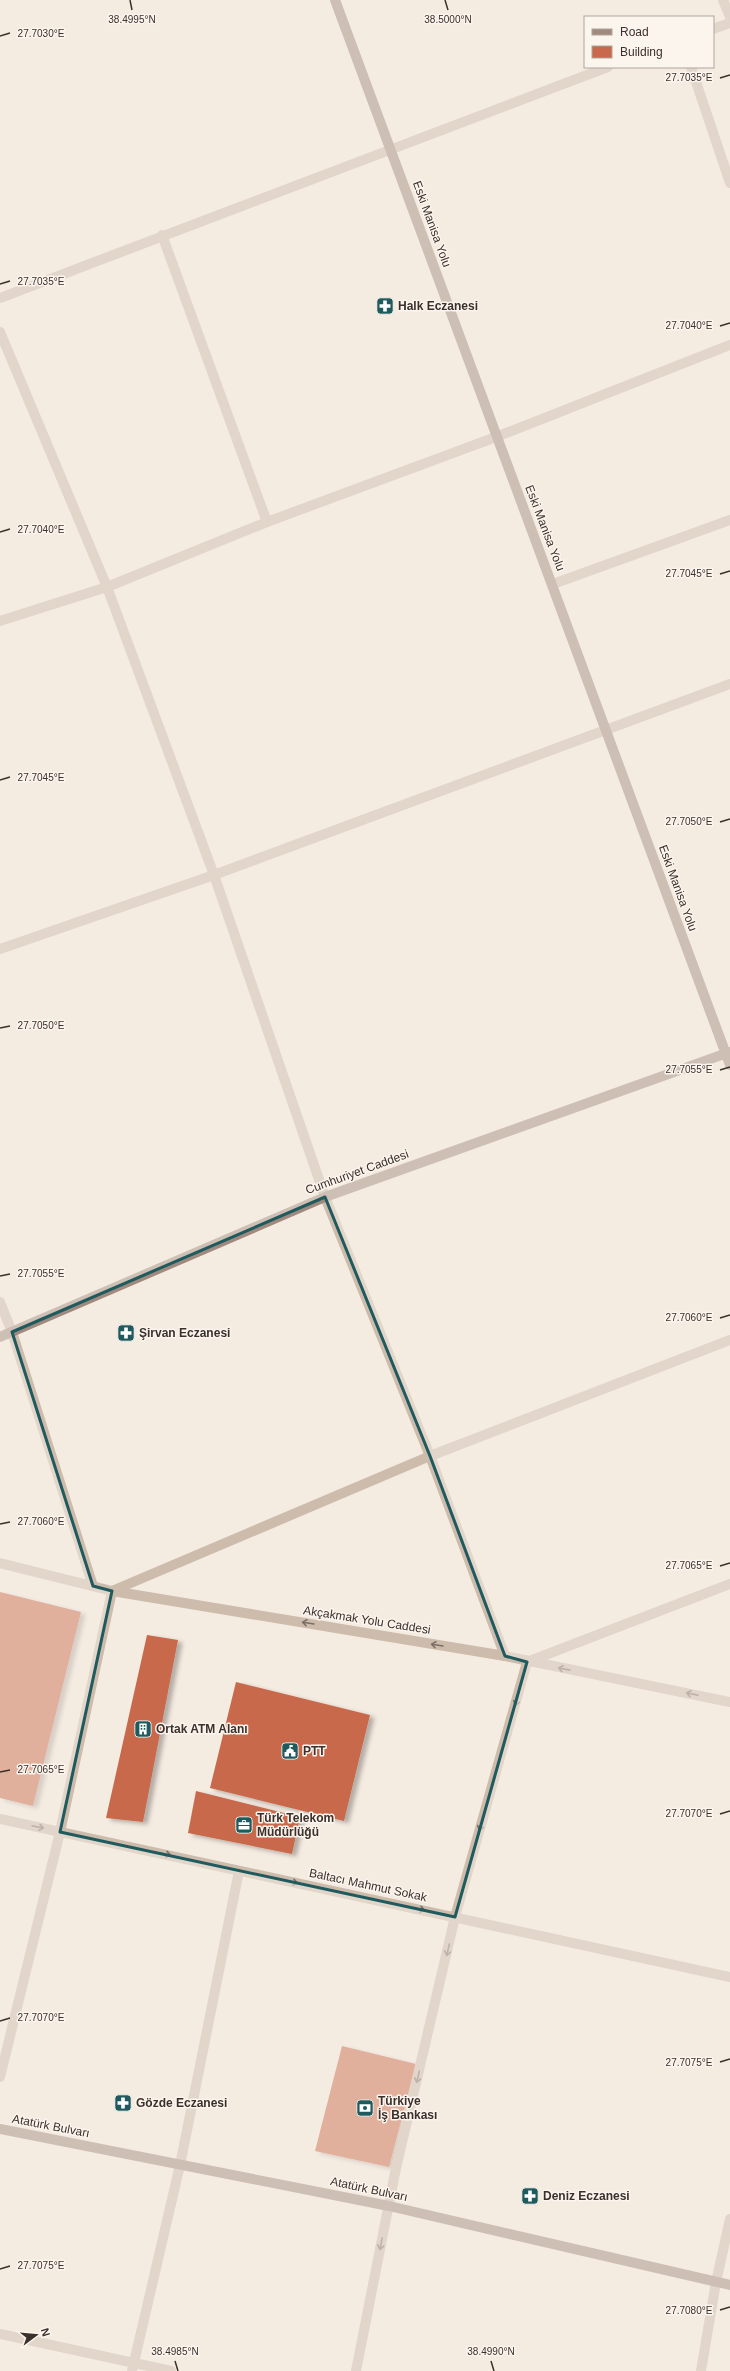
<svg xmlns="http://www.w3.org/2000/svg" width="730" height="2371" font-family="Arial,sans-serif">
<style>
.building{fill:#c8694b;filter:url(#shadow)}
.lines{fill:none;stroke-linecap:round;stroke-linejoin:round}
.minor{stroke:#cdbbac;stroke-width:10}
.tertiary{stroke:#cdbbac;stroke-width:10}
.secondary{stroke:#a18a7d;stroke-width:10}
.oneway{stroke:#7d6f65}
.marked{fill:none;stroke:#1f5a5e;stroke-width:3;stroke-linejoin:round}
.ticks{fill:none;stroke:#3b302b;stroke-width:1.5}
.labels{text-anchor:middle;stroke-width:3;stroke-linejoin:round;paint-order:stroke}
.street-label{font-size:12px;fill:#3b302b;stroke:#fbf5ee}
.poi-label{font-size:12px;font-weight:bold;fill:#3b302b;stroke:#fbf5ee;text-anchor:start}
.ticks-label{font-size:10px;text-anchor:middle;fill:#3b302b;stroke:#fbf5ee;stroke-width:3;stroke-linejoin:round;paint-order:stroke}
</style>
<defs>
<filter id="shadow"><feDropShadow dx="4.5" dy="2.5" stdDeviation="2" flood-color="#0004"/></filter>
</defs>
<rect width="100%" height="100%" fill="#f4ebe1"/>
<g class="building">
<polygon points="0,1592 81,1612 33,1806 0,1798"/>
<polygon points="147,1635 178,1640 143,1822 106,1818"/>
<polygon points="236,1682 370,1715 344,1821 210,1788"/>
<polygon points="196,1791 300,1817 292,1854 188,1833"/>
<polygon points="342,2046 416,2064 389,2167 315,2151"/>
</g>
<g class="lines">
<g class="minor">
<polyline points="723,0 730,17"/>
<polyline points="713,29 730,23"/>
<polyline points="691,67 730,183"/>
<polyline points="162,235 267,522"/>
<polyline points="0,298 608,67"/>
<polyline points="0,332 107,587 214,875 325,1197 430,1456 505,1656"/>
<polyline points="553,584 730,520"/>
<polyline points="0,621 107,587 267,522 496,437 730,345"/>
<polyline points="0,949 214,875 730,684"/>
<polyline points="0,1302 12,1332 93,1586"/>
<polyline points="0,1819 730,1977"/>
<polyline points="0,2077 60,1832 112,1591 430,1456 730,1340"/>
<polyline points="0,2334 171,2371"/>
<polyline points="132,2371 180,2165 239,1871"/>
<polyline points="356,2371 396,2168 455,1917 527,1662 730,1584"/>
<polyline points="701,2371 716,2282 730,2219"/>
</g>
<polyline class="tertiary" points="0,1563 112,1591 505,1656 730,1702"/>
<g class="secondary">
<polyline points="335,0 730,1065"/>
<polyline points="0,1337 325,1197 730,1052"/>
<polyline points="0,2129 389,2206 730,2285"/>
</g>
</g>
<defs><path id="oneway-shaft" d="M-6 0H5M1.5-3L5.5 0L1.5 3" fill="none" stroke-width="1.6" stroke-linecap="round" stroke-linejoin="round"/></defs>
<g class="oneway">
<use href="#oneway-shaft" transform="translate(308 1623) rotate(-171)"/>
<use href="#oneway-shaft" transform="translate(437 1645) rotate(-171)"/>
<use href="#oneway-shaft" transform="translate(564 1669) rotate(-169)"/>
<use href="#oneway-shaft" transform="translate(692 1694) rotate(-169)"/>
<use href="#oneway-shaft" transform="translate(517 1700) rotate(106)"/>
<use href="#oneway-shaft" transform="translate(481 1825) rotate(106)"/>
<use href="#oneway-shaft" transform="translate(38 1827) rotate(12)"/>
<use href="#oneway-shaft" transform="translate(165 1854) rotate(12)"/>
<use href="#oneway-shaft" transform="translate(292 1882) rotate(12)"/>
<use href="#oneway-shaft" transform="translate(419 1909) rotate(12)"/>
<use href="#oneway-shaft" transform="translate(448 1950) rotate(103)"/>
<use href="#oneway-shaft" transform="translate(418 2077) rotate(103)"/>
<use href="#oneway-shaft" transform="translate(381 2244) rotate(101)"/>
</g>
<path d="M0 0H730V2371H0ZM325 1197 430 1456 505 1656 527 1662 455 1917 60 1832 112 1591 93 1586 12 1332Z" fill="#f4ebe1" fill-opacity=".55" fill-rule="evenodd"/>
<path class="marked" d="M325 1197 430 1456 505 1656 527 1662 455 1917 60 1832 112 1591 93 1586 12 1332Z"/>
<path class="ticks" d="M130 0 132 10M445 0 448 10M0 36 10 33M720 78 730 75M0 284 10 281M720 326 730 323M0 532 10 529M720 574 730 571M0 780 10 777M720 822 730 819M0 1028 10 1026M720 1070 730 1067M0 1276 10 1274M720 1318 730 1315M0 1524 10 1522M720 1566 730 1563M0 1772 10 1770M720 1814 730 1811M0 2021 10 2018M720 2062 730 2059M0 2269 10 2266M720 2310 730 2307M175 2361 178 2371M491 2361 494 2371"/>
<defs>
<symbol id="pharmacy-square" viewBox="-11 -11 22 22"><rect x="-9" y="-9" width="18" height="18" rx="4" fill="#1f5a5e" stroke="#fbf5ee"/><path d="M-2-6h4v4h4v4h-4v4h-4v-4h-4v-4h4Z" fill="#fff"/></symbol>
<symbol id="building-square" viewBox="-11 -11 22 22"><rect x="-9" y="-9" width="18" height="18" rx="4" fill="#1f5a5e" stroke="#fbf5ee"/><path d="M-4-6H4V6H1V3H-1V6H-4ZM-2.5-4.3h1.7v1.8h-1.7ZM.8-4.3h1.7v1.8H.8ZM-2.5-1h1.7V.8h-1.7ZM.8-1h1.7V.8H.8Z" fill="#fff"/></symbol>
<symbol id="civic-square" viewBox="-11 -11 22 22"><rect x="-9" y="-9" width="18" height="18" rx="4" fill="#1f5a5e" stroke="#fbf5ee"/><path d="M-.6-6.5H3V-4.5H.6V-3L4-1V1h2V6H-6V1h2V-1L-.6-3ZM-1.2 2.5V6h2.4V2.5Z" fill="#fff"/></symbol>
<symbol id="office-square" viewBox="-11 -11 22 22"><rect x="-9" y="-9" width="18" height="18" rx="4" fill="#1f5a5e" stroke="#fbf5ee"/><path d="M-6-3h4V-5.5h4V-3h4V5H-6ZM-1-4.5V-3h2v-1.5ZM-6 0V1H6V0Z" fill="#fff"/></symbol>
<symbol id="bank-square" viewBox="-11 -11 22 22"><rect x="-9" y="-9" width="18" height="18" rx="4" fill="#1f5a5e" stroke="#fbf5ee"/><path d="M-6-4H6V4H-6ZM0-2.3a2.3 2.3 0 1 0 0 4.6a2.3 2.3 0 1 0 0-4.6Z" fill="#fff"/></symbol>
</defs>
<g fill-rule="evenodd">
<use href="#pharmacy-square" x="375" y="296" width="20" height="20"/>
<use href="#pharmacy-square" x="116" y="1323" width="20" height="20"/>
<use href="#building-square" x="133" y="1719" width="20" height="20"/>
<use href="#civic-square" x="280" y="1741" width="20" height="20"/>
<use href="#office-square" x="234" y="1815" width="20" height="20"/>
<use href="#pharmacy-square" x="113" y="2093" width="20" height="20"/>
<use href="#bank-square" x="355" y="2098" width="20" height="20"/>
<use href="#pharmacy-square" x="520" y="2186" width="20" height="20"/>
</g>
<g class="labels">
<g class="street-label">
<text transform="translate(432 224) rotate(70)" y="4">Eski Manisa Yolu</text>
<text transform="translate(545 528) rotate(69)" y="4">Eski Manisa Yolu</text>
<text transform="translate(678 888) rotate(70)" y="4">Eski Manisa Yolu</text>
<text transform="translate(357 1172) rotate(-20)" y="4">Cumhuriyet Caddesi</text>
<text transform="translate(367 1620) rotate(9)" y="4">Akçakmak Yolu Caddesi</text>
<text transform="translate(368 1885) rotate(12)" y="4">Baltacı Mahmut Sokak</text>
<text transform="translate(51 2126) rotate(11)" y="4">Atatürk Bulvarı</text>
<text transform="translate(369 2189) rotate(12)" y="4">Atatürk Bulvarı</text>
</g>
<g class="poi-label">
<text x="398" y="310">Halk Eczanesi</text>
<text x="139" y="1337">Şirvan Eczanesi</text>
<text x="156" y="1733">Ortak ATM Alanı</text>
<text x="303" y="1755">PTT</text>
<text x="257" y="1822">Türk Telekom<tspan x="257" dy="14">Müdürlüğü</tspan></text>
<text x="378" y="2105">Türkiye<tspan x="378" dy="14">İş Bankası</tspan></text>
<text x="136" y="2107">Gözde Eczanesi</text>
<text x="543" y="2200">Deniz Eczanesi</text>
</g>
</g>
<g class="ticks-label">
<text x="132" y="23">38.4995°N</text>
<text x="448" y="23">38.5000°N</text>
<text x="41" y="37">27.7030°E</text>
<text x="689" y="81">27.7035°E</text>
<text x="41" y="285">27.7035°E</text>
<text x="689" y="329">27.7040°E</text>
<text x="41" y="533">27.7040°E</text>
<text x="689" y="577">27.7045°E</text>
<text x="41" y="781">27.7045°E</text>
<text x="689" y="825">27.7050°E</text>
<text x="41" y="1029">27.7050°E</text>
<text x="689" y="1073">27.7055°E</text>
<text x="41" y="1277">27.7055°E</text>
<text x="689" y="1321">27.7060°E</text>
<text x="41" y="1525">27.7060°E</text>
<text x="689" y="1569">27.7065°E</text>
<text x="41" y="1773">27.7065°E</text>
<text x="689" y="1817">27.7070°E</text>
<text x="41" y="2021">27.7070°E</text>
<text x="689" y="2066">27.7075°E</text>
<text x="41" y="2269">27.7075°E</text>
<text x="689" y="2314">27.7080°E</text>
<text x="175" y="2355">38.4985°N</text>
<text x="491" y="2355">38.4990°N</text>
</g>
<rect x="584" y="16" width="130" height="52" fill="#fbf5ee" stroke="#aea6a0"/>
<rect x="592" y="29" width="20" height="6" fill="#a18a7d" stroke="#aea6a0"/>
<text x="620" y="36" font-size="12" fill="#3b302b">Road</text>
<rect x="592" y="46" width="20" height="12" fill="#c8694b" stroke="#aea6a0"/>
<text x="620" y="56" font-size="12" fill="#3b302b">Building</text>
<g transform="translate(36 2335) rotate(74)" stroke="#fbf5ee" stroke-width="3" paint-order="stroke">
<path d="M0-3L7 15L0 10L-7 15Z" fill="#3b302b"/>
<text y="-6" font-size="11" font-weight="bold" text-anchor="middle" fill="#3b302b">N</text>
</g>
</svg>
